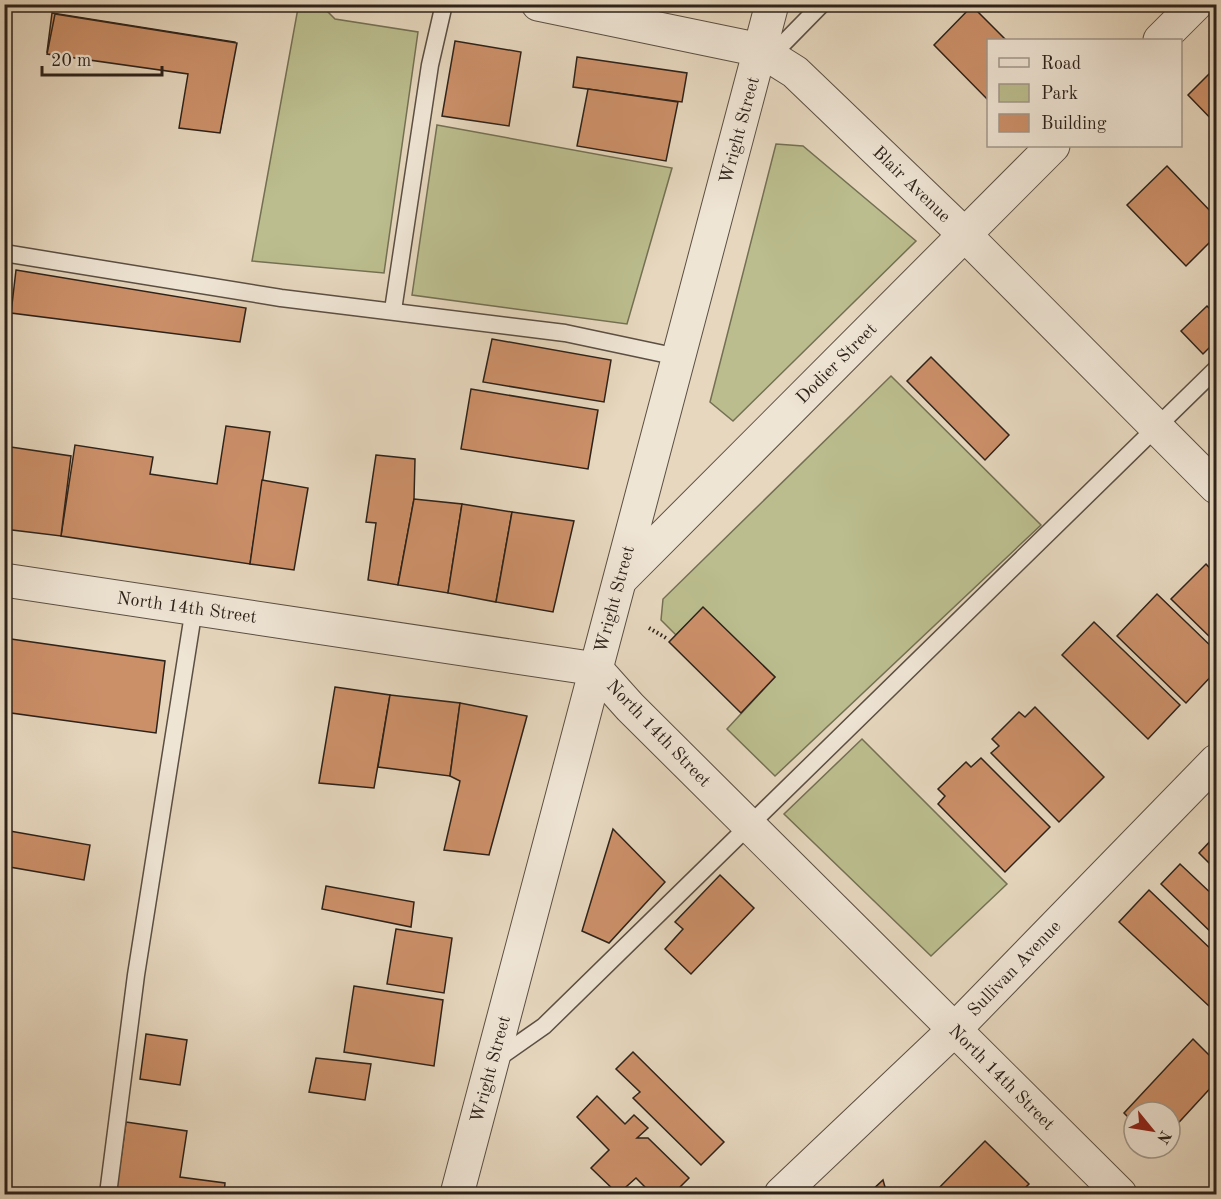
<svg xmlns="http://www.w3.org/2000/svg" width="1221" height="1199" font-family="'Old Standard TT',serif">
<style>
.green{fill:#bbbd8e;stroke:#747054;stroke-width:1.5}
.building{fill:#cc9069;stroke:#2d221a;stroke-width:1.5}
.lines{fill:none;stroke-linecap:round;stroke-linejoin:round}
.lane-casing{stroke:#5b4f43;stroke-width:19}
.street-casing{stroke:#5b4f43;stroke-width:35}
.path{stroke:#2d221a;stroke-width:4;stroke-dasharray:1.5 3;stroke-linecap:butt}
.lane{stroke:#efe5d5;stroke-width:16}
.street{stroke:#efe5d5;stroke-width:33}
.labels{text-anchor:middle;stroke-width:4.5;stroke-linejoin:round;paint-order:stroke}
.street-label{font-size:18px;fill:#2d221a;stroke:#efe5d5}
</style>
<rect width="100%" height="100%" fill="#e6d7be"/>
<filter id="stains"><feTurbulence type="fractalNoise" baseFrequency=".00333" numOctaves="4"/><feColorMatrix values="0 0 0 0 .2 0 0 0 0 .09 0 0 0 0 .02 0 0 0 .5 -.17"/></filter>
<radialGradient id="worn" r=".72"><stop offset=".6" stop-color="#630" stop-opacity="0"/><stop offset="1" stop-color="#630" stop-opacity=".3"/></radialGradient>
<g class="green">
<polygon points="298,8 327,11 335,19 418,32 384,273 252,261"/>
<polygon points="437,125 672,168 627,324 412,295"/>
<polygon points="776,144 803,146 916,241 733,421 710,402"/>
<polygon points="891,376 1041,525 775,776 727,729 775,677 703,608 676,635 661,620 663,599"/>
<polygon points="862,739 1007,884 931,956 784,814"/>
</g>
<g class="building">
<polygon points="972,6 1006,40 988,40 988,100 934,45"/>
<polygon points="52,13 235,42 220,132 182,126 192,73 47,52"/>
<polygon points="55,14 237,43 220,133 179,128 188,74 47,54"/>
<polygon points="455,41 521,52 509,126 442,116"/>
<polygon points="577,57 687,73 682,102 573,87"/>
<polygon points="1215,68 1216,69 1216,124 1188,95"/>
<polygon points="588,89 678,102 666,161 577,146"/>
<polygon points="1167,166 1216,217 1216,236 1186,266 1127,205"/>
<polygon points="16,270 246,308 240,342 11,313"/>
<polygon points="1207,306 1216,315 1216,341 1203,354 1181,331"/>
<polygon points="492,339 611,360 604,402 483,382"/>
<polygon points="931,357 1009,435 985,460 907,381"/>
<polygon points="471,389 598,410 588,469 461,449"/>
<polygon points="226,426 270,432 250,564 61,536 75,445 153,457 150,474 217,484"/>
<polygon points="4,446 71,456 61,536 4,529"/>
<polygon points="376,455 415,459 414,499 398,585 368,580 376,523 366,522"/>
<polygon points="262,480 308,488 294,570 250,564"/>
<polygon points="414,499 462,504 448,593 398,585"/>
<polygon points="462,504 512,512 496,602 448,593"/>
<polygon points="512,512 574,521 553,612 496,602"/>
<polygon points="1206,564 1216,575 1216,643 1171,599"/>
<polygon points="1157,594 1216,651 1216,671 1186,703 1117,636"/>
<polygon points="703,607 775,677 741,713 669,642"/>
<polygon points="1094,622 1180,705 1148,739 1062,655"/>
<polygon points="4,638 165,661 156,733 4,712"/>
<polygon points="335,687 390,695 374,788 319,783"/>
<polygon points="390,695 460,703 450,776 378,767"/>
<polygon points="460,703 527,716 489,855 444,850 460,781 450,776"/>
<polygon points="1035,707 1104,777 1059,822 991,753 999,746 992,739 1019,712 1025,717"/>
<polygon points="981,758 1050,827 1005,872 938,804 945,796 938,789 966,762 971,767"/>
<polygon points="613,829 665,882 609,943 582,931"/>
<polygon points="4,830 90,845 84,880 4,866"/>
<polygon points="1216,835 1216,870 1199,853"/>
<polygon points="1180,864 1216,898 1216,937 1161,884"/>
<polygon points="720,875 754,908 691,974 665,949 683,929 675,922"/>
<polygon points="326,886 414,902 411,927 322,909"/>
<polygon points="1149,890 1216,954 1216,1000 1210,1007 1119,922"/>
<polygon points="396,929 452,938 444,993 387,984"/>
<polygon points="354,986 443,1000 434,1066 344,1052"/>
<polygon points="146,1034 187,1040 180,1085 140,1079"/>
<polygon points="1193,1039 1216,1062 1216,1082 1170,1132 1170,1112 1134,1112 1134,1123 1124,1113"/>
<polygon points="633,1052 724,1142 701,1165 633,1098 640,1092 616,1069"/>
<polygon points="316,1058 371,1064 365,1100 309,1092"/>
<polygon points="597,1096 625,1124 634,1115 648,1128 637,1138 648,1138 689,1178 673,1194 652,1194 636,1178 618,1194 591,1168 609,1150 577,1117"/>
<polygon points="126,1122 187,1131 180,1177 225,1183 224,1194 116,1194"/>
<polygon points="985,1141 1029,1184 1022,1191 1026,1194 933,1194"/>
<polygon points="883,1180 887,1194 868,1194"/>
</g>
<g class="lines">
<defs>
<g id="lane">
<polyline points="770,57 822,4"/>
<polyline points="4,253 281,298 565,333 678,357"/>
<polyline points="393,310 430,65 444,4"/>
<polyline points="494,1061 544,1026 1216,369"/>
<polyline points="108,1194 136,975 194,608"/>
</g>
<g id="street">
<polyline points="538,4 760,50 795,72 964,234 1216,487"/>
<polyline points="1160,40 1196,4"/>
<polyline points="621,579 1053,146"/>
<polyline points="4,580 596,669 630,707 1120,1194"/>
<polyline points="457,1194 772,4"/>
<polyline points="781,1194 955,1029 1216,761"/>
</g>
</defs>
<use href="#lane" class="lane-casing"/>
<use href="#street" class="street-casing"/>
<polyline class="path" points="649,628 666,638"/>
<use href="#lane" class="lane"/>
<use href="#street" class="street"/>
</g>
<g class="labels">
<g class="street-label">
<text transform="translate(739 130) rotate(-75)" y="6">Wright Street</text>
<text transform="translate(912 184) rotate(44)" y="6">Blair Avenue</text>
<text transform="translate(836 363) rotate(-45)" y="6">Dodier Street</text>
<text transform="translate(614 599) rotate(-75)" y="6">Wright Street</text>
<text transform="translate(187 607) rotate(8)" y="6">North 14th Street</text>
<text transform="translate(659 733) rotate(46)" y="6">North 14th Street</text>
<text transform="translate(1014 968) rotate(-46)" y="6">Sullivan Avenue</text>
<text transform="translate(490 1069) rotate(-75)" y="6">Wright Street</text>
<text transform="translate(1002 1077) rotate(45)" y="6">North 14th Street</text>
</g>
</g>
<rect width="1221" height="1199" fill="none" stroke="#e6d7be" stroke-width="24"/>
<rect x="6" y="6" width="1209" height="1187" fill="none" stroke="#2d221a" stroke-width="3"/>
<rect x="12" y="12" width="1197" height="1175" fill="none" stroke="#2d221a" stroke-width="1.5"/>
<rect x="987" y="39" width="195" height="108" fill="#efe5d5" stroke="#a1978a" stroke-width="1.5"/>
<rect x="999" y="58" width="30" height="9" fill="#efe5d5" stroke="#a1978a" stroke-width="1.5"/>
<text x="1041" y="69" font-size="18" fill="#2d221a">Road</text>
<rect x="999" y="84" width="30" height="18" fill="#bbbd8e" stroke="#a1978a" stroke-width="1.5"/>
<text x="1041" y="99" font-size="18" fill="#2d221a">Park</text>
<rect x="999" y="114" width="30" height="18" fill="#cc9069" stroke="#a1978a" stroke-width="1.5"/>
<text x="1041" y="129" font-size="18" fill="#2d221a">Building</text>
<g transform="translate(1152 1130) rotate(120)"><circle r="28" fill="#efe5d5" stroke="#a1978a" stroke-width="1.5"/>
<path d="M0-4.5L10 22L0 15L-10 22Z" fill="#8f2418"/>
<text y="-9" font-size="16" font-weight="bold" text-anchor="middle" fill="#2d221a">N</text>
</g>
<path d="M42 66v9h120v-9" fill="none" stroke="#2d221a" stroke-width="3"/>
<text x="51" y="66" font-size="18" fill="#2d221a" stroke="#efe5d5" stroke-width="4.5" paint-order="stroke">20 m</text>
<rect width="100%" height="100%" filter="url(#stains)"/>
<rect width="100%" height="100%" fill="url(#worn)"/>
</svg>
